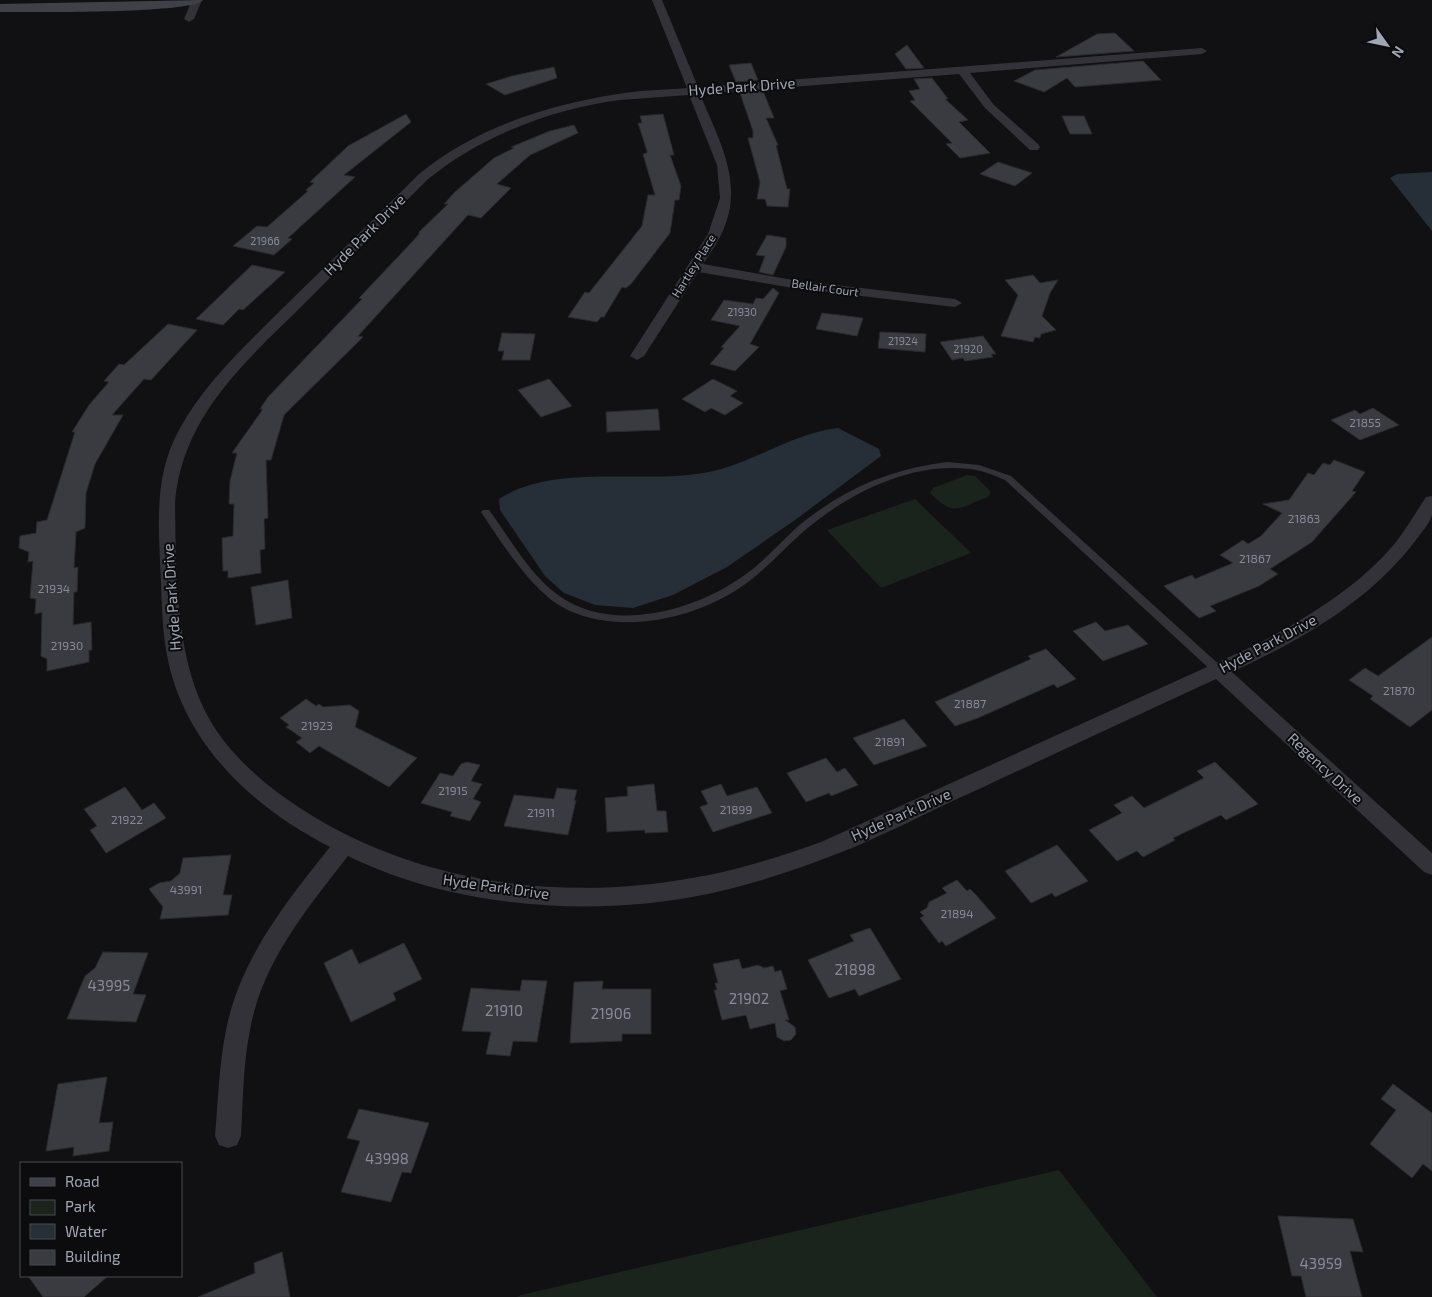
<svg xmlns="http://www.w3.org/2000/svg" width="1432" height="1297" font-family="'Exo 2',sans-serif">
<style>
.green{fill:#1b231d}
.water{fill:#262f38}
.building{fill:#3a3b41;stroke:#2b2b2f}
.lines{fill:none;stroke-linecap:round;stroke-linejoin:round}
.service{fill:#323238;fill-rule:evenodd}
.minor{fill:#323238;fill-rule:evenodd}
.secondary{fill:#404148;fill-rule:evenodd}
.labels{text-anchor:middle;stroke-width:4;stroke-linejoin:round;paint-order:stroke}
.far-number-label{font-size:11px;fill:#878b98}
.far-street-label{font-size:12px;fill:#a1a6b5;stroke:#0c0c0e}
.number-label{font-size:12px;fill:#878b98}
.street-label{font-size:15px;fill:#a1a6b5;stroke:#0c0c0e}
.near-number-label{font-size:15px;fill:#878b98}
</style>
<rect width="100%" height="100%" fill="#111113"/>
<g class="green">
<path d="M967 475 975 476 991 492 988 497C958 508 955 518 930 493L933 488Z"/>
<polygon points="915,499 971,553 881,588 827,530"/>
<polygon points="1059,1170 1157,1297 517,1297 521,1295"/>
</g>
<g class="water">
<polygon points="1432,172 1432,231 1390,178 1397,174"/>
<path d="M838 428 879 449 881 456 795 520 727 567 673 595 633 608 595 605 564 593 545 576 500 510 499 499C555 462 645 485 709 472 753 463 793 433 838 428Z"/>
</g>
<g class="building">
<polygon points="1115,33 1134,51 1056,57 1097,34"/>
<polygon points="907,45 924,68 906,69 895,54"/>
<polygon points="1143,61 1161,80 1075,87 1067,78 1044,92 1014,81 1035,70"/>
<polygon points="751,63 758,80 736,82 729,65"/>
<polygon points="554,67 557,78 505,95 486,84 512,76"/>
<polygon points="932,78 948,99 945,99 968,120 959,122 990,153 960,158 946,144 952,143 910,101 915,100 909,91 920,89 914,79"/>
<polygon points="763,91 774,118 766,118 778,145 776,145 787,189 790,189 788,207 767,206 765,199 757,199 760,182 748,138 753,138 753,131 740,93"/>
<polygon points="406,114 411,122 344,175 355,177 288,238 292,239 274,255 233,246 257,226 267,227 308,191 306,190 314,183 310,182 348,146"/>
<polygon points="663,114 674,155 670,155 681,186 679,200 675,200 670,233 631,284 626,288 622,287 604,317 601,317 597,322 568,317 585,292 589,293 642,226 648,195 655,195 643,154 647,153 647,151 638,123 642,123 640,116"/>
<polygon points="1062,116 1084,116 1092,134 1070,134"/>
<polygon points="574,125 578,133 530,155 497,184 511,188 481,218 468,215 358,336 363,337 284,415 271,460 266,460 268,518 264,519 265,549 260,550 261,573 228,578 228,571 223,571 222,538 233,536 234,504 229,504 230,481 237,453 232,453 263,409 260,409 268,397 362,299 359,298 412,242 420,233 418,233 448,204 444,204 455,192 494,158 514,148 511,147 550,131"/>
<polygon points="998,162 1032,173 1015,186 980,174"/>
<polygon points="767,235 786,238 786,247 773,275 759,272 765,256 756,255"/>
<polygon points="252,265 285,272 243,310 239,309 223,325 196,319"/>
<polygon points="1033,275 1040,283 1058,280 1050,293 1042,316 1056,330 1041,334 1040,338 1035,337 1033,342 1001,336 1018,295 1005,280"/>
<polygon points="773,288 779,293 750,344 759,347 735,371 710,364 724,348 721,347 740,326 711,320 724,300 753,304 756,298 763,299"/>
<polygon points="822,313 863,318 857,336 816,329"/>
<polygon points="168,324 197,330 151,380 144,379 112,415 123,415 95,464 86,493 85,528 76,532 74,568 78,567 77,592 74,592 73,625 91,622 92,650 89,650 89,662 47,671 47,659 41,656 42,612 35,614 36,599 30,598 33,561 28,562 29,552 19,548 20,536 36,533 37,522 47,520 75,432 72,432 89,405 109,382 104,381 119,364 124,365"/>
<polygon points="880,332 926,334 925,352 878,348"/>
<polygon points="502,333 535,334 530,360 502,360 504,351 498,351"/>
<polygon points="983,336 996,354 991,354 993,357 965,361 963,358 952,360 940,342"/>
<polygon points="549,379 572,406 541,417 518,390"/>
<polygon points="713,379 737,391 730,396 743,403 725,415 711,408 705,412 682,399"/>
<polygon points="1373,408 1399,425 1360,440 1331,420 1355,410 1360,414"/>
<polygon points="658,409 660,430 607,432 606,412"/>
<polygon points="1334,460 1365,472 1352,491 1356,492 1312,542 1270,569 1278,574 1259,586 1210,606 1216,611 1199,618 1164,586 1192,575 1195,579 1233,563 1220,555 1243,540 1248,544 1261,536 1282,513 1263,504 1289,500 1308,473 1314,475 1323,463 1330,465"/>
<polygon points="288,580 292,618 256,625 251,587"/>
<polygon points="1096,622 1105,631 1128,625 1148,644 1103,661 1073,631"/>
<polygon points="1432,637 1432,710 1410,727 1370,699 1373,696 1349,680 1365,668 1378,676"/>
<polygon points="1046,649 1076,679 1057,688 1054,684 978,718 955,726 935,702 1031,659 1028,656"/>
<polygon points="306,699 316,706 319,704 323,707 350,705 359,711 355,727 417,758 389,787 319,746 310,753 296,742 302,738 286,727 289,725 280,718"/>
<polygon points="904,719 927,746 874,765 853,738"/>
<polygon points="826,758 837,772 845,768 858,785 831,796 829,793 806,802 787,773"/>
<polygon points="467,762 480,765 471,781 482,784 473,799 481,802 470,821 450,816 452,812 421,803 440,773 453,776 461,764"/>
<polygon points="1215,762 1258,804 1226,820 1221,815 1173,838 1175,840 1143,857 1137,851 1117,861 1089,830 1122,813 1114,805 1132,796 1144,808 1204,778 1197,771"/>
<polygon points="654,784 657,811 666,811 668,832 645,833 645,830 607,832 605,798 628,796 627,787"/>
<polygon points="721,784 727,796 757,787 772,813 713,832 700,807 708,804 701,791"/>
<polygon points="125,787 142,810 154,803 166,818 106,853 90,830 97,826 84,809"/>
<polygon points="557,788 577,790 574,801 576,800 568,835 504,826 514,795 554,799"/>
<polygon points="1057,845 1088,881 1055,897 1052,893 1031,903 1005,871"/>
<polygon points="231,855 223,895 232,895 228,915 160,919 163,907 149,889 159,883 171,881 180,873 183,858"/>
<polygon points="957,880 967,891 970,889 976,895 996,918 946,946 942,941 939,943 920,918 924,916 920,912 927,908 929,902 947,893 942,888"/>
<polygon points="870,928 901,979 859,996 855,989 829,998 808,960 854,941 850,935"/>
<polygon points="404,943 422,979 393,993 396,1000 351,1022 324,963 352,949 359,964"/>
<polygon points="103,952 148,953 133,994 146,995 136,1022 67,1019 85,976 95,968"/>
<polygon points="739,959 742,969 758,965 764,968 773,966 775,972 781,970 787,989 780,991 789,1020 785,1020 795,1027 796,1034 791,1040 784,1041 777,1037 775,1023 750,1029 746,1015 722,1020 714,990 717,990 715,983 718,983 713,964"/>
<polygon points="522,980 547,981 537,1042 513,1041 510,1056 486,1054 491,1032 462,1031 471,988 520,991"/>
<polygon points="603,981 602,989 651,989 651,1034 622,1034 622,1041 570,1043 574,982"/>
<polygon points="107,1077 99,1123 113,1122 109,1151 73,1156 74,1147 46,1151 58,1084"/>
<polygon points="1393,1084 1432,1113 1432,1171 1423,1164 1412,1178 1370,1144 1396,1110 1381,1099"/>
<polygon points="359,1109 429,1123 411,1173 402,1172 391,1202 341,1192 360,1141 347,1138"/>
<polygon points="1278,1216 1353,1219 1363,1252 1350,1251 1362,1297 1306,1297 1301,1276 1292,1276"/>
<polygon points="282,1252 290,1297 198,1297 255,1273 254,1263"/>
<polygon points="28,1276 108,1276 84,1297 43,1297"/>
</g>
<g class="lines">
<path class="service" d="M947 462 979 465 1011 476 1223 668 1224 671 1223 674H1215L1005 480C993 475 981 470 969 469 910 462 847 494 803 532 782 550 765 571 741 587 707 610 662 624 620 622 595 621 568 614 549 598 522 575 501 542 481 512L483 510H489C510 538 529 574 558 595 612 635 698 610 746 574 764 561 778 545 794 530 806 519 819 510 833 501 868 479 907 467 947 462Z"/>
<g class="minor">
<polygon points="192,0 202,0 194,19 189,22 184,19"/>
<path d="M652 0H662L698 87 1202 48 1207 51 1202 54 970 73 993 104 1038 144 1040 147 1038 150H1030L985 108 959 74 700 94C719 141 746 184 721 235 716 245 709 255 703 264L793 280 955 299 962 303 955 307 793 288 698 272 644 356 637 360 630 356 708 234 720 198 717 165 689 95C666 97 643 98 620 100 552 109 480 136 427 180 388 219 349 259 310 298 250 358 183 412 175 502 176 568 175 649 204 709 225 752 264 785 303 810 416 883 561 902 692 878 736 871 779 857 821 842L1260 643C1309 616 1360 586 1396 542 1407 528 1416 512 1426 497L1432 496C1432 501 1432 509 1432 515 1430 523 1421 533 1416 540 1369 602 1301 640 1232 672L1432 853V875L1424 872 1216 679C1136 716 1056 753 977 790 929 811 882 837 834 855 788 873 741 888 692 897 583 917 449 906 348 856 307 909 262 962 250 1030 243 1065 243 1101 241 1136L237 1145 228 1148 219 1145 215 1136C218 1101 219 1065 226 1030 240 959 286 902 330 847 253 808 183 743 167 655 161 624 162 593 160 562 158 515 156 472 179 430 205 382 245 346 283 308 328 264 374 219 419 174 475 128 547 105 618 94 640 90 664 90 687 88Z"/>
</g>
<path class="secondary" d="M203 0C193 14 27 12 0 12V4Z"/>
</g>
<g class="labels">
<g class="far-number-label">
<text x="265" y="245">21966</text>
<text x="742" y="316">21930</text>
<text x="903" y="345">21924</text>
<text x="968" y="353">21920</text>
</g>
<g class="far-street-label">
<text transform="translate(694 266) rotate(-58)" y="4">Hartley Place</text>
<text transform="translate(825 288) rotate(8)" y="4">Bellair Court</text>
</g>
<g class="number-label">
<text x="1365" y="427">21855</text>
<text x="1304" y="523">21863</text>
<text x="1255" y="563">21867</text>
<text x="54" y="593">21934</text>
<text x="67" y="650">21930</text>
<text x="1399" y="695">21870</text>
<text x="970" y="708">21887</text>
<text x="317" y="730">21923</text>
<text x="890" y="746">21891</text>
<text x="453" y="795">21915</text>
<text x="736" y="814">21899</text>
<text x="541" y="817">21911</text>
<text x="127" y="824">21922</text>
<text x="186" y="894">43991</text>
<text x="957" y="918">21894</text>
</g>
<g class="street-label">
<text transform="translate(742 87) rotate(-4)" y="5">Hyde Park Drive</text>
<text transform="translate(365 235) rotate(-45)" y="5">Hyde Park Drive</text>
<text transform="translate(172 597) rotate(-94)" y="5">Hyde Park Drive</text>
<text transform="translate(1268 644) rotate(-28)" y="5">Hyde Park Drive</text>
<text transform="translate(1325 769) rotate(43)" y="5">Regency Drive</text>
<text transform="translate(901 815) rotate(-24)" y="5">Hyde Park Drive</text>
<text transform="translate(496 887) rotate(8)" y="5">Hyde Park Drive</text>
</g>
<g class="near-number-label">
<text x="855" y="975">21898</text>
<text x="109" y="991">43995</text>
<text x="749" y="1004">21902</text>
<text x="504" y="1016">21910</text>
<text x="611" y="1019">21906</text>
<text x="387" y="1164">43998</text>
<text x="1321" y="1269">43959</text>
</g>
</g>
<rect x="20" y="1162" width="162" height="115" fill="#0c0c0e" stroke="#484a51"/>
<rect x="30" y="1178" width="25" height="8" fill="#404148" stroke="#484a51"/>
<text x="65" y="1187" font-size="15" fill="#a1a6b5">Road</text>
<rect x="30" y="1200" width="25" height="15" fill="#1b231d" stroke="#484a51"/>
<text x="65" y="1212" font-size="15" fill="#a1a6b5">Park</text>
<rect x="30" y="1224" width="25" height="15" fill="#262f38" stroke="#484a51"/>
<text x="65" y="1237" font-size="15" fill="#a1a6b5">Water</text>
<rect x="30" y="1250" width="25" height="15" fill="#3a3b41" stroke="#484a51"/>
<text x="65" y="1262" font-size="15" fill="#a1a6b5">Building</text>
<g transform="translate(1387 45) rotate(123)" stroke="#0c0c0e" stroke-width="4" paint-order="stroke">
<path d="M0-4L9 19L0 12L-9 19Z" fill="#a1a6b5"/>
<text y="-8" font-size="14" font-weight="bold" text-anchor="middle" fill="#a1a6b5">N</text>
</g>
</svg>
